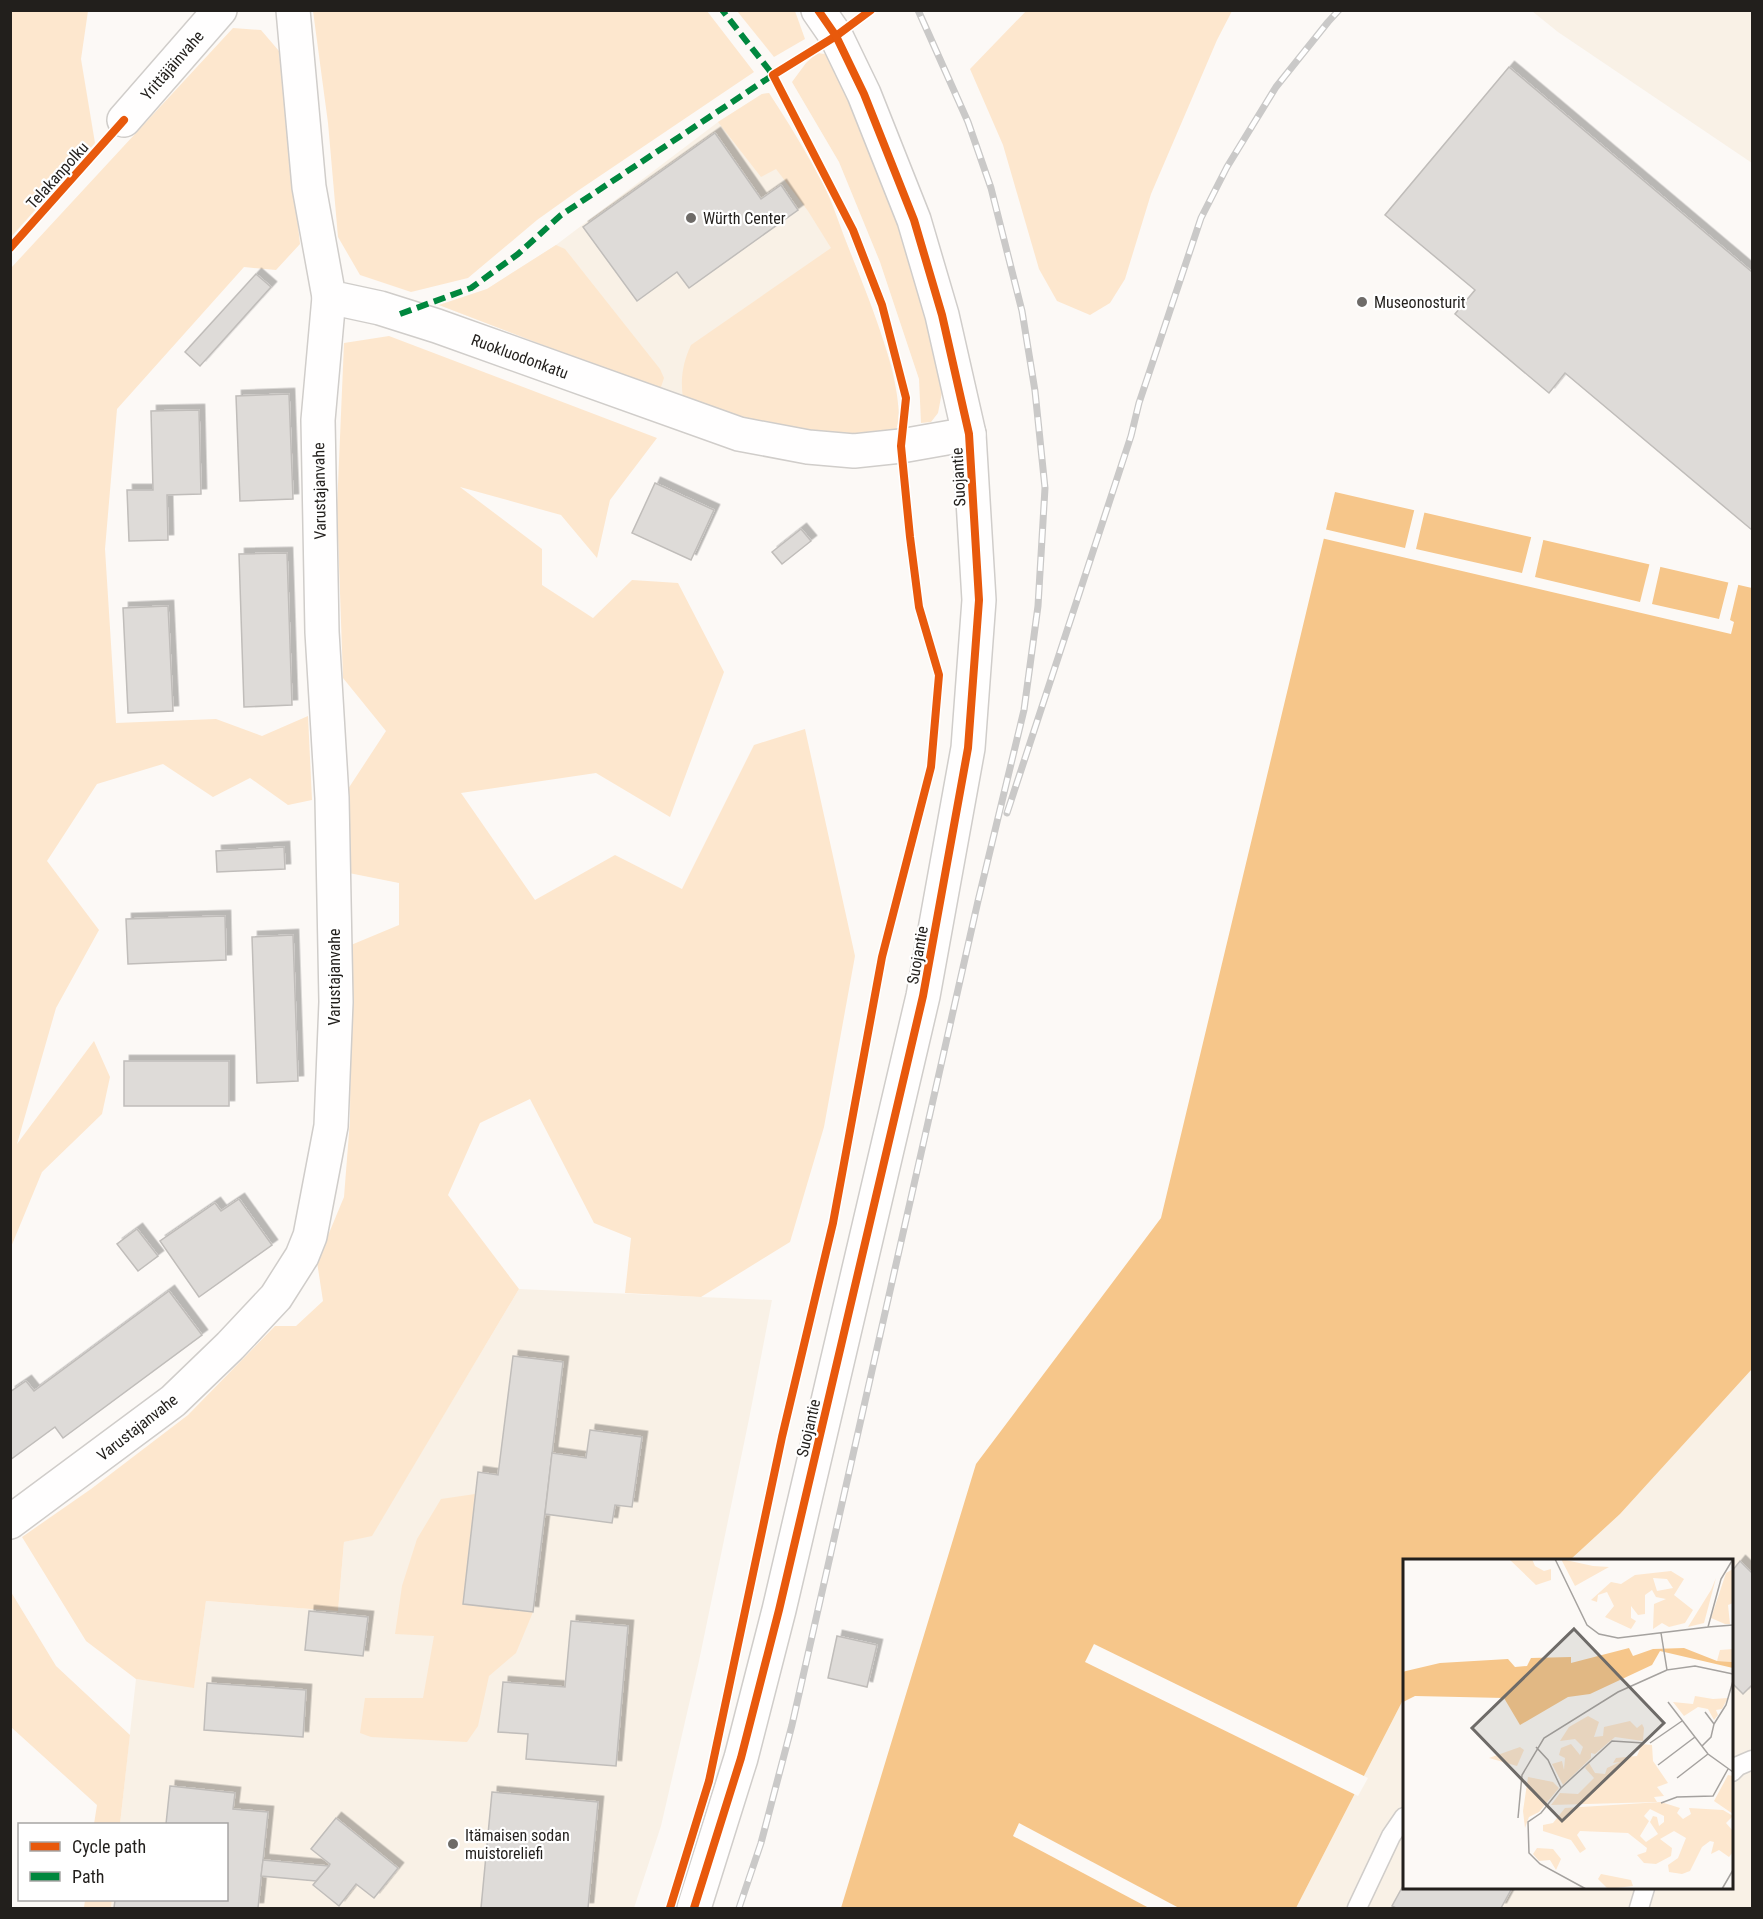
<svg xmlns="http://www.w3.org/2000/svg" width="1763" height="1919" font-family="'Roboto Condensed',sans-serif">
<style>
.built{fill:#f9f1e6}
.green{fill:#fde7ce}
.water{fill:#f6c68a}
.pier{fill:#fcf9f6}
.building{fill:#dedbd8;stroke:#c0bdba;stroke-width:1.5;filter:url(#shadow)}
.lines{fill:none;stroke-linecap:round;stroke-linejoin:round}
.service-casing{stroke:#d0cdca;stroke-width:21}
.minor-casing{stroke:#d0cdca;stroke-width:36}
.tertiary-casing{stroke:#d0cdca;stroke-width:36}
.service{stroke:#fffefe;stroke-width:18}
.minor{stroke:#fffefe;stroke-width:33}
.tertiary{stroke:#fffefe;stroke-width:33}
.rail-casing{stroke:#cac9c8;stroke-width:7}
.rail{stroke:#fff;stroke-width:4.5;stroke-dasharray:14;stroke-linecap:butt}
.quiet{stroke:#00873e;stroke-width:6;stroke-dasharray:12 6;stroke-linecap:butt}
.cycleway-casing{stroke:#fff;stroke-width:11}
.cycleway{stroke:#e8590c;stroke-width:8}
.poi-dot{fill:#6e6b68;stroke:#fff;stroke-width:2}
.labels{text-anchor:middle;stroke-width:4.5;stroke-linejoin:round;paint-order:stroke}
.street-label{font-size:16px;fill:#221f1c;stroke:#fff}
.poi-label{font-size:16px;fill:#221f1c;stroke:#fff;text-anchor:start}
.inset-road{fill:none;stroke:#a5a29f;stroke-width:1.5}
.view{fill:#6e6b68;fill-opacity:0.15;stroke:#6e6b68;stroke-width:3}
.inset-edge{fill:none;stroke:#221f1c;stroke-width:3}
</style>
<defs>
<filter id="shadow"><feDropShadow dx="5.5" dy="-5.5" stdDeviation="0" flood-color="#0004"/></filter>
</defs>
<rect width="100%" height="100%" fill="#fcf9f6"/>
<g class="built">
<polygon points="1532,11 1752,11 1752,163 1558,32"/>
<polygon points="769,93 824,185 870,303 892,367 899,410 899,424 777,438 655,388 439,305 487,289 556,245 718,122 762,94"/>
<polygon points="519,1289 772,1300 749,1419 699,1661 661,1826 634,1908 111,1908 112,1900 226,1900 226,1824 120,1824 136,1679 194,1687 206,1601 338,1611 344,1542 372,1535"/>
<polygon points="1752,1369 1752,1908 1296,1908 1404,1698 1404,1888 1732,1888 1732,1560 1570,1560 1620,1514"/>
</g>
<g class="green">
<polygon points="11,10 88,11 81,59 95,143 11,237"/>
<polygon points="1027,10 1232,11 1217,40 1151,194 1125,279 1110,303 1090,315 1057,301 1039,269 1003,145 970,69"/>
<polygon points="313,11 707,11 754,72 579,190 537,220 468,278 411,292 360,275 338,237 328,123"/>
<polygon points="737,11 795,11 805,39 774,57"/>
<polygon points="233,28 261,30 279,51 300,244 276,270 244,267 117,409 105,549 116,723 216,719 262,736 308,716 312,800 288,805 250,778 213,797 163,764 97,784 47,861 99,930 56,1008 17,1144 94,1041 110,1077 102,1114 42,1172 11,1247 11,268"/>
<polygon points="817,53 825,54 849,99 893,196 927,318 943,387 938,413 931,422 921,423 919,379 880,262 839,162 792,82 806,63"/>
<path d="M769 93C788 122 807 153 823 184 833 203 839 224 847 244 862 283 912 396 895 433L777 438 683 398C680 379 683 362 691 345L831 248 808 211 776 169 761 177 718 122 762 94Z"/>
<polygon points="556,245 565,249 660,369 664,378 661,387 655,388 439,305 487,289"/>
<polygon points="389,336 657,438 610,500 597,558 561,515 460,487 542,549 542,585 593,618 632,580 678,583 724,672 670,817 596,773 461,793 535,900 615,855 682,889 754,745 805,729 855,956 824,1127 790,1242 701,1297 625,1293 631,1238 594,1223 530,1099 480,1123 448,1195 519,1289 372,1536 344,1542 338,1611 206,1601 194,1688 136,1679 86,1641 22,1537 91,1489 188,1415 275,1326 296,1326 323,1301 317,1262 344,1197 350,1120 351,945 399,925 399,883 349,873 348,789 386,731 343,678 337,508 344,343"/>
<polygon points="475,1494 463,1604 533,1612 516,1653 489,1676 478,1726 467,1742 371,1737 360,1733 365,1698 423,1698 434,1636 395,1634 402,1586 417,1539 441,1499"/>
<polygon points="11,1592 56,1666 130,1735 120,1824 94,1824 97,1805 11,1727"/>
<polygon points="85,1900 112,1900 111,1908 84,1908"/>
</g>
<polygon class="water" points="1335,492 1752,588 1752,1369 1620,1514 1570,1560 1404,1560 1404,1698 1296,1908 841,1908 976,1464 1161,1218"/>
<g class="pier">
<polygon points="1415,507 1425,510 1416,549 1522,573 1532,534 1544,537 1535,577 1640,602 1650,562 1661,564 1652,604 1719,619 1729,580 1739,582 1730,620 1734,622 1731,634 1321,538 1324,529 1405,548"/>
<polygon points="1094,1644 1368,1778 1358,1796 1085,1662"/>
<polygon points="1019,1823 1179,1908 1149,1908 1013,1836"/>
</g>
<g class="building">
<polygon points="1509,67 1752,272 1752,530 1565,373 1549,393 1455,314 1475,290 1385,215"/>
<polygon points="715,133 761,199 781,185 798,210 689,288 677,272 637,301 583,227"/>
<polygon points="256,274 271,287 200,366 185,352"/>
<polygon points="289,394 293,499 240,501 236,396"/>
<polygon points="199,410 201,494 167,495 168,540 129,541 127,490 153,490 151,411"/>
<polygon points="655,483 714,510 691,560 632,533"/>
<polygon points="801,529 811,541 782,564 772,552"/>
<polygon points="287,553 292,705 244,707 239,554"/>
<polygon points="168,606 173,711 128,713 123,608"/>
<polygon points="284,847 285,869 217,872 216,851"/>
<polygon points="225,916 226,960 128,964 126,919"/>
<polygon points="293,935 298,1081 257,1083 252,937"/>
<rect x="124" y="1061" width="105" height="45"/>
<polygon points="239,1199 272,1245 199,1297 160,1241 215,1203 221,1211"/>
<polygon points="137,1229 158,1256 138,1271 117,1244"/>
<polygon points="169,1291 202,1335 63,1438 55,1427 10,1460 10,1392 26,1381 34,1391"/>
<polygon points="513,1356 563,1362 533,1612 463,1604 478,1472 498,1475"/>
<polygon points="590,1430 642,1437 632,1507 615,1505 612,1523 545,1514 552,1453 586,1458"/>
<polygon points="1740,1561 1752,1573 1752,1685 1743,1694 1732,1683 1732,1571"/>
<polygon points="309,1611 368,1617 363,1656 305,1650"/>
<polygon points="571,1621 628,1626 616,1766 526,1759 528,1734 498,1732 503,1682 565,1687"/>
<polygon points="837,1636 877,1645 867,1687 828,1678"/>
<polygon points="207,1683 306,1690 303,1737 204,1730"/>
<polygon points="170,1786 235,1793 233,1809 268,1812 258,1908 114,1908 115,1900 226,1900 226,1824 166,1824"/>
<polygon points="492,1792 598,1802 588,1908 481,1908"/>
<polygon points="336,1818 398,1868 374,1898 356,1884 339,1906 313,1885 330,1864 311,1849"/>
<polygon points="263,1860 329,1866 316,1881 261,1876"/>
<polygon points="1404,1884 1404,1888 1512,1888 1501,1908 1396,1908 1392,1906"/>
</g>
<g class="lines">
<defs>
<g id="service">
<polyline points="1732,1772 1738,1766 1752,1760"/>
<polyline points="1357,1908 1391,1836 1404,1817"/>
<polyline points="1639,1908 1645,1888"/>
</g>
<g id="minor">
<polyline points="124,120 220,10"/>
<polyline points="10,1522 173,1401 230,1346 276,1297 302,1256 310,1236 331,1126 336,1002 332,798 322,632 318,420 329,297"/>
</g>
<g id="tertiary">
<polyline points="293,10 309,187 329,297 380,308 437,326 739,434 808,447 854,451 901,446 969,434"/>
<polyline points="694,1908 741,1758 779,1610 923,996 968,748 979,600 969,434 942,315 914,220 864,94 836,36 818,10"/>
</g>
</defs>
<use href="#service" class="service-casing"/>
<use href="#minor" class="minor-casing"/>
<use href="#tertiary" class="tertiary-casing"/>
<use href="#service" class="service"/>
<use href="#minor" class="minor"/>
<use href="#tertiary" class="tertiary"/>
<defs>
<g id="rail">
<polyline points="1007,813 1131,436 1139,403 1201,218 1227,167 1276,87 1328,22 1339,10"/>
<polyline points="739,1908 761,1843 792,1725 978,901 1024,710 1038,606 1045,488 1035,391 1022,311 991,188 968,122 918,10"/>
</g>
</defs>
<use href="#rail" class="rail-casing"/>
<use href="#rail" class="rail"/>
<polyline class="quiet" points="400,314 471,288 518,254 561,215 773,75 722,10"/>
<defs>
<g id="cycleway">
<polyline points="10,248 124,120"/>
<polyline points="670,1908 709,1781 782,1437 833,1223 882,957 931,767 939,675 919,607 910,537 901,446 906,398 882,305 853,230 773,75 836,36 871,10"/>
<polyline points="694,1908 741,1758 779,1610 923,996 968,748 979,600 969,434 942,315 914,220 864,94 836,36 818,10"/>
</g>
</defs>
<use href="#cycleway" class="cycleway-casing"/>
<use href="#cycleway" class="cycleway"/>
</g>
<g class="poi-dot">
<circle cx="691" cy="218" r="6"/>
<circle cx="1362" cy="302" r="6"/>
<circle cx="453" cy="1844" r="6"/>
</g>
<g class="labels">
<g class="street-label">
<text transform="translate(172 65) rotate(-49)" y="6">Yrittäjäinvahe</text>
<text transform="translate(57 175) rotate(-48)" y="6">Telakanpolku</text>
<text transform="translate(520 356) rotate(20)" y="6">Ruokluodonkatu</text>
<text transform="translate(958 477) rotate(-93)" y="6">Suojantie</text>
<text transform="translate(319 491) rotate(-91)" y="6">Varustajanvahe</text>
<text transform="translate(917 955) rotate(-80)" y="6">Suojantie</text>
<text transform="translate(334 977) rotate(-90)" y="6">Varustajanvahe</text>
<text transform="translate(137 1427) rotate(-38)" y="6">Varustajanvahe</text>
<text transform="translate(808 1428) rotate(-77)" y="6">Suojantie</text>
</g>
<g class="poi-label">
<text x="703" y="224">Würth Center</text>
<text x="1374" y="308">Museonosturit</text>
<text x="465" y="1841">Itämaisen sodan<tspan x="465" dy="18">muistoreliefi</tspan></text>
</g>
</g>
<g transform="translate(1403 1559)">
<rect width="330" height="330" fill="#fcf9f6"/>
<path d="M106 0H129L132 7 141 12 148 10V21L133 26ZM158 0 190 7 206 8 172 27ZM330 10V44L325 46 327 65H322L308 59 323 14ZM268 12 281 20 271 36 290 51 282 64 266 68 259 64 250 70 251 45 263 40 253 38 249 31 242 36V55L235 56 228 47V59L233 62 228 70 202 58 211 47 204 33 195 36 194 43 188 41 208 23 218 25 232 16ZM250 19 264 20 270 29 254 32ZM313 19 301 64 285 68 308 31ZM330 90V103L314 102 317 91ZM292 137 310 140 325 139 319 150 313 151 315 156 311 161 305 150 295 148 281 157 270 143 290 145ZM185 157 196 163 191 178 200 177 201 168 227 162 234 169 239 165 241 169 240 182 212 178 192 195 188 194V199L160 226 149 205 159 202 161 211 162 199 156 196 158 189 168 185 177 196 180 188 172 180 157 182 166 168ZM239 185 249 186 250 202 265 224 254 228 261 237 251 238 254 243 148 246 157 234 175 235 191 219 182 209 186 204 192 214 202 215 204 209 217 203 210 204 213 199 234 197ZM117 188 121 191 114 207 86 199ZM325 216 330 217V255L311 242ZM125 218 150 223 156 229 136 253 126 258 122 269 120 252ZM258 243 277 249 274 254 280 260 288 255 286 249 320 251 330 257 323 264 330 272V293L326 298 316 291 308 295 311 283 307 282 299 288 287 312 279 315 266 313 265 306 275 299 283 279 271 272 257 280 269 289 268 297 253 305 241 304 234 296 243 293 244 289 225 274 177 272 174 276 183 290 177 294 168 281 140 272V266L150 264 162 249ZM247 250 261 257V263L256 267 254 258 250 257 247 263 255 275 243 283 237 277 246 262 241 257ZM134 289 150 290 158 300 153 311 147 301 136 302 130 295ZM198 315 228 321 230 327 205 330 195 320Z" fill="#fde7ce" fill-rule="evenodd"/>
<path d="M226 89 230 97 250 90 281 89 314 102 330 103V109L257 92 249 106 187 135 165 138 117 166 101 139 12 137 0 143V113L3 112 37 104 105 100 112 108 124 107 128 99 168 98V104Z" fill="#f6c68a"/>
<path class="inset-road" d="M152 0 184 66 196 75 215 79 305 68 318 20 330 0M305 68 330 66M258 74 264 111 292 107 330 115M265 143 305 195 330 213M311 165 323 146 330 122M247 184 279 162M299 187 308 178 311 165 302 153M133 188 145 201 158 229 138 254 125 263 126 294 137 305 183 330M255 206 292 178M274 219 305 195M158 229 209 182 241 184M258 244 274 238 310 237 325 210M115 259 119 216 141 179 215 133 264 111M319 330 330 311"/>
<path class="view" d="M171 70 261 164 159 262 69 169Z"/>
<rect width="330" height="330" class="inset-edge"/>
</g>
<rect width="1763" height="1919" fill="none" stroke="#221f1c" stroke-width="24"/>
<rect x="18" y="1823" width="210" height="78" fill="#ffffff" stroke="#a7a5a4" stroke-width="1.5"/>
<rect x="30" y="1842" width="30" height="9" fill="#e8590c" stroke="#a7a5a4" stroke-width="1.5"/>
<text x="72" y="1853" font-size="18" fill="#221f1c">Cycle path</text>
<rect x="30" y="1872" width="30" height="9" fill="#00873e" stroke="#a7a5a4" stroke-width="1.5"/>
<text x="72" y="1883" font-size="18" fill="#221f1c">Path</text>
</svg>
